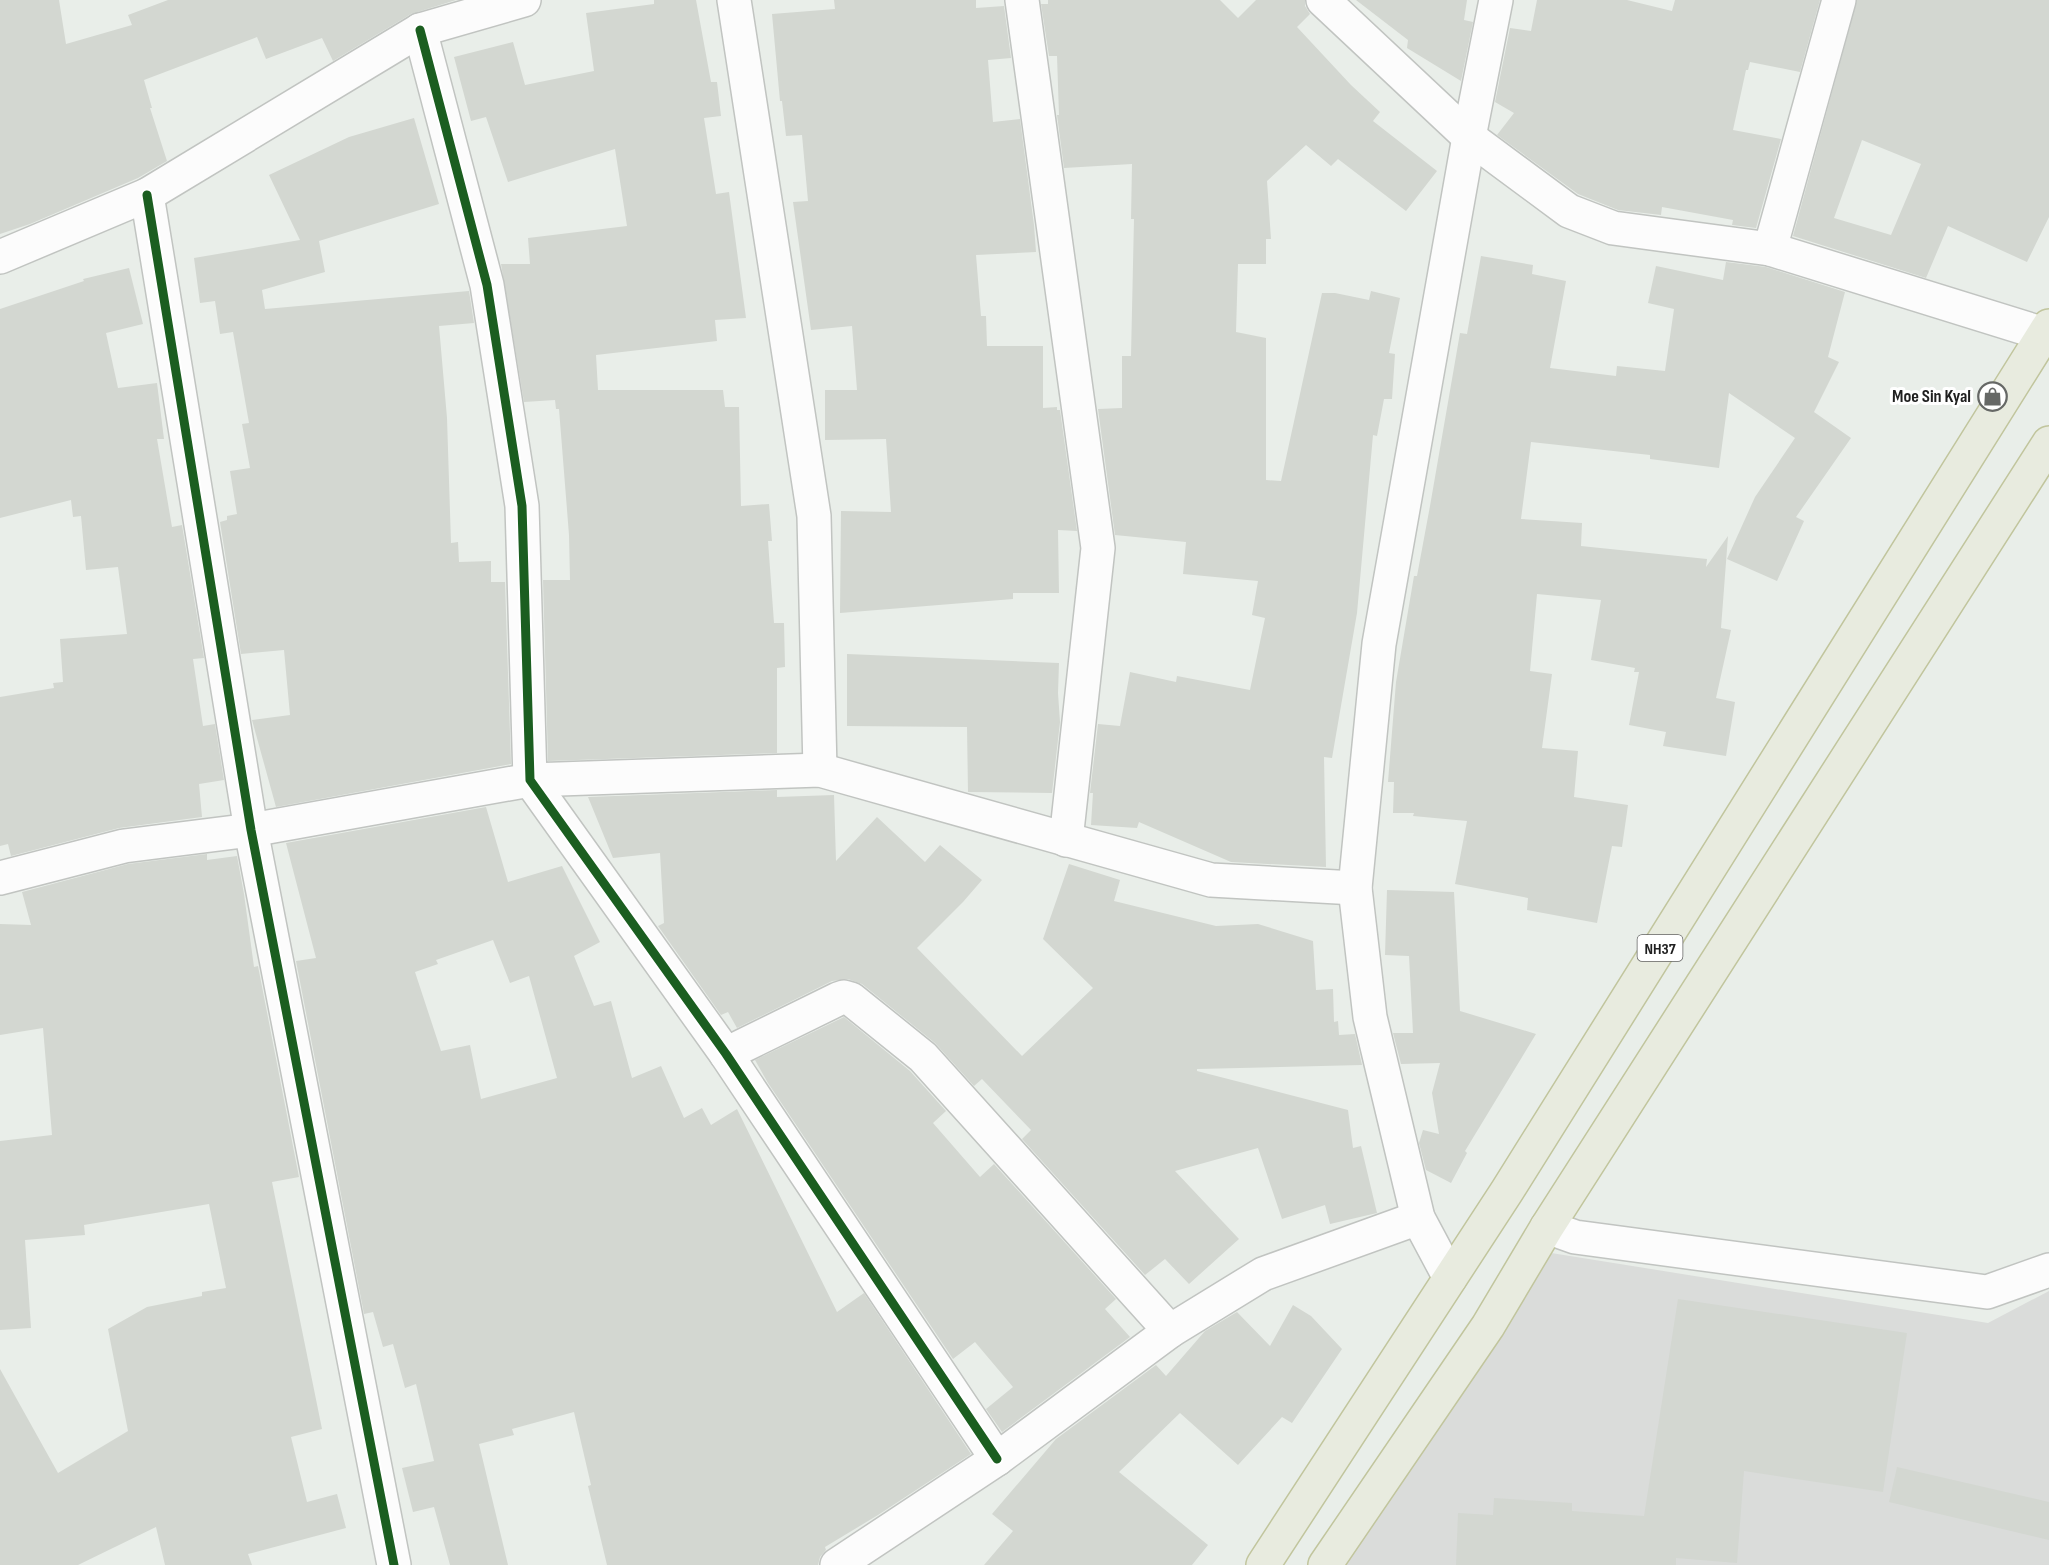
<svg xmlns="http://www.w3.org/2000/svg" width="2049" height="1565" font-family="'Sofia Sans Condensed',sans-serif">
<style>
.religious{fill:#dadcda}
.building{fill:#d3d7d1;fill-rule:evenodd}
.lines{fill:none;stroke-linecap:round;stroke-linejoin:round}
.minor-casing{stroke:#c1c4c1;stroke-width:36}
.highway-casing{stroke:#c1c59d;stroke-width:36}
.minor{stroke:#fcfcfc;stroke-width:33}
.highway{stroke:#e8ebdf;stroke-width:33}
.cycleway-casing{stroke:#fff;stroke-width:13}
.cycleway{stroke:#1b5e20;stroke-width:9}
.labels{text-anchor:middle;stroke-width:6;stroke-linejoin:round;paint-order:stroke}
.shield{fill:#fff;stroke:#636363;stroke-width:1.5}
.shield-label{font-size:16px;font-weight:bold;fill:#202020}
.poi-label{font-size:18px;font-weight:bold;fill:#202020;stroke:#fff;text-anchor:end}
</style>
<rect width="100%" height="100%" fill="#e9eee9"/>
<polygon class="religious" points="1545,1252 1988,1323 2049,1291 2049,1565 1326,1565"/>
<g class="building">
<polygon points="0,0 59,0 66,44 132,25 128,15 168,0 456,0 411,14 333,61 322,38 266,59 257,37 144,80 152,108 150,108 167,161 138,178 30,224 0,234"/>
<polygon points="654,0 696,0 711,82 717,82 721,116 704,118 716,194 729,192 746,318 715,320 717,341 596,355 598,390 723,390 725,407 739,407 741,506 769,504 772,541 768,541 774,623 784,623 785,667 777,668 777,753 548,761 543,580 570,580 569,535 559,409 556,409 555,400 524,402 501,264 530,264 528,238 627,226 615,149 508,182 486,117 471,121 454,57 513,42 525,85 594,71 586,13 654,4"/>
<polygon points="834,0 976,0 976,8 1004,6 1011,58 988,60 993,122 1020,119 1034,225 1036,252 976,255 981,316 986,316 987,346 1043,346 1043,408 1057,407 1057,410 1060,410 1077,531 1058,530 1059,593 1013,593 1013,599 840,613 841,511 891,512 886,439 825,440 825,390 857,390 852,326 811,330 793,202 808,201 802,135 786,136 782,101 780,101 772,14 835,9"/>
<polygon points="1048,0 1220,0 1238,18 1256,0 1305,0 1305,6 1310,14 1297,27 1351,85 1380,112 1373,121 1437,171 1406,211 1338,159 1331,166 1306,145 1267,181 1271,239 1266,239 1266,264 1238,264 1236,332 1266,338 1266,480 1281,481 1322,293 1335,293 1369,300 1371,291 1400,298 1389,353 1395,354 1392,399 1384,399 1377,436 1373,435 1357,613 1332,758 1324,757 1326,867 1231,862 1139,822 1137,828 1091,825 1093,793 1090,793 1098,724 1120,726 1130,672 1176,682 1177,676 1250,690 1265,618 1252,615 1258,581 1183,574 1186,542 1115,535 1098,409 1122,408 1122,356 1131,356 1134,219 1131,219 1132,164 1064,168 1057,115 1059,115 1057,56 1049,56 1041,4 1048,4"/>
<polygon points="1356,0 1467,0 1464,20 1473,22 1461,81 1407,48 1408,40"/>
<polygon points="1537,0 1627,0 1672,11 1675,0 1820,0 1800,72 1750,62 1748,70 1746,70 1733,130 1781,139 1756,228 1732,225 1733,220 1662,207 1661,215 1618,210 1578,194 1497,135 1514,113 1495,102 1510,28 1531,31"/>
<path d="M1857 0H2049V217L2027 262 1948 226 1926 278 1793 236ZM1862 140 1921 164 1891 235 1834 218Z"/>
<polygon points="414,118 439,204 319,241 325,272 262,290 265,309 469,291 474,323 439,326 447,418 451,543 458,542 459,562 491,561 491,582 505,582 511,764 276,807 252,720 290,715 284,650 241,654 220,522 227,520 227,516 237,514 230,471 250,468 242,424 249,423 233,332 220,334 215,301 200,303 194,258 300,240 269,175 349,137"/>
<polygon points="1481,256 1533,265 1532,274 1566,281 1550,368 1616,376 1617,366 1665,371 1674,309 1648,303 1656,266 1723,280 1726,262 1766,267 1845,292 1828,357 1839,362 1814,412 1851,438 1796,517 1804,521 1777,581 1727,559 1755,497 1795,438 1729,393 1719,468 1650,459 1650,455 1531,442 1521,519 1582,523 1581,546 1707,559 1706,567 1728,536 1721,628 1731,630 1716,698 1735,702 1726,756 1663,746 1666,732 1629,725 1639,672 1634,672 1635,668 1591,660 1601,600 1537,594 1530,671 1552,674 1542,748 1578,751 1574,797 1628,805 1622,847 1612,846 1597,923 1527,910 1528,898 1455,884 1467,821 1413,816 1414,813 1393,813 1394,782 1388,782 1396,682 1414,576 1417,576 1430,506 1460,333 1467,334"/>
<polygon points="129,268 143,324 106,333 118,388 157,383 164,439 157,439 172,527 182,525 204,658 193,659 203,726 215,724 224,780 199,784 202,817 119,828 11,856 8,844 0,846 0,697 54,688 53,683 63,682 60,639 127,634 118,567 86,570 81,516 73,517 71,500 0,518 0,309 84,281 83,279"/>
<polygon points="847,654 1059,663 1058,693 1060,722 1052,793 968,792 967,727 847,726"/>
<polygon points="777,790 777,797 834,795 836,861 877,817 925,862 940,845 982,880 963,902 917,948 1022,1056 1093,988 1043,939 1069,864 1120,880 1114,901 1216,926 1258,924 1313,941 1316,990 1333,989 1334,1022 1338,1021 1339,1035 1355,1034 1362,1065 1197,1069 1197,1071 1348,1110 1353,1148 1361,1146 1377,1213 1330,1224 1325,1205 1282,1219 1258,1148 1175,1171 1239,1239 1189,1284 1165,1259 1145,1275 1022,1139 1031,1130 982,1079 974,1086 935,1043 862,984 848,979 832,981 737,1028 728,1012 721,1015 658,926 664,923 660,853 613,858 588,797"/>
<path d="M486 807 508 882 562 866 600 942 574 956 594 1006 611 1001 632 1078 661 1066 684 1118 702 1108 711 1125 737 1109 837 1312 864 1293 971 1454 878 1515 825 1547 826 1550 820 1557 818 1565H607L588 1486 591 1485 574 1412 512 1429 514 1435 479 1444 508 1565H450L434 1507 413 1512 402 1468 434 1461 416 1384 405 1388 393 1344 383 1347 373 1312 364 1314 296 961 316 958 286 843ZM493 940 510 983 529 976 557 1078 481 1099 470 1045 441 1051 415 972 438 964 436 960Z"/>
<polygon points="207,854 207,860 237,856 244,894 254,967 258,966 299,1177 272,1182 322,1429 291,1437 307,1502 337,1494 346,1528 248,1554 252,1565 165,1565 156,1527 78,1565 0,1565 0,1369 58,1473 128,1431 108,1329 147,1307 202,1296 202,1292 226,1288 209,1204 84,1225 85,1235 25,1240 31,1328 0,1330 0,1141 52,1135 43,1028 0,1035 0,924 31,925 22,892 128,864"/>
<polygon points="1387,890 1454,892 1460,1011 1536,1034 1465,1151 1467,1153 1451,1183 1426,1170 1419,1143 1423,1130 1439,1134 1432,1093 1440,1063 1401,1064 1393,1033 1413,1033 1409,956 1385,955"/>
<polygon points="844,1017 910,1071 946,1111 933,1123 980,1177 994,1164 1116,1299 1105,1309 1130,1337 1002,1432 986,1409 1013,1387 975,1342 953,1359 768,1083 755,1060"/>
<polygon points="1678,1299 1907,1333 1883,1492 1744,1471 1737,1563 1676,1558 1676,1565 1456,1565 1458,1513 1493,1515 1494,1498 1572,1503 1572,1511 1644,1516"/>
<polygon points="1293,1305 1311,1316 1342,1349 1292,1423 1282,1417 1238,1465 1180,1413 1119,1472 1208,1545 1192,1565 984,1565 1013,1531 992,1514 1056,1439 1156,1365 1166,1376 1205,1331 1237,1312 1270,1346"/>
<polygon points="1897,1467 2049,1502 2049,1540 1889,1502"/>
</g>
<g class="lines">
<defs>
<g id="minor">
<polyline points="734,0 814,516 820,770"/>
<polyline points="1022,0 1098,548 1066,840"/>
<polyline points="1323,0 1469,137 1569,211 1613,228 1770,249 2044,334 2049,338"/>
<polyline points="420,30 487,285 522,506 530,780 726,1054 997,1459"/>
<polyline points="147,195 251,830 394,1565"/>
<polyline points="1770,249 1839,0"/>
<polyline points="0,257 147,195 420,30 524,0"/>
<polyline points="0,878 124,846 251,830 530,780 820,770 1211,880 1355,888"/>
<polyline points="726,1054 838,999 844,997 851,999 923,1057 1170,1331"/>
<polyline points="1547,1227 1575,1237 1987,1292 2049,1270"/>
<polyline points="1450,1278 1418,1218 1370,1017 1355,888 1379,644 1469,137 1496,0"/>
<polyline points="837,1565 997,1459 1170,1331 1263,1274 1418,1218"/>
</g>
<g id="highway">
<polyline points="1263,1565 1507,1191 2049,326"/>
<polyline points="1325,1565 1488,1326 1547,1227 2049,443"/>
</g>
</defs>
<use href="#minor" class="minor-casing"/>
<use href="#highway" class="highway-casing"/>
<use href="#minor" class="minor"/>
<use href="#highway" class="highway"/>
<defs>
<g id="cycleway">
<polyline points="420,30 487,285 522,506 530,780 726,1054 997,1459"/>
<polyline points="147,195 251,830 394,1565"/>
</g>
</defs>
<use href="#cycleway" class="cycleway-casing"/>
<use href="#cycleway" class="cycleway"/>
</g>
<defs>
<symbol id="shop-ring" viewBox="-11 -11 22 22"><circle r="9.5" fill="#fff" stroke="#666866" stroke-width="1.5"/><path d="M-5-2.5h2.3a2.7 3.5 0 0 1 5.4 0H5L5.5 6h-11ZM-1.5-2.5h3a1.5 2.3 0 0 0-3 0Z" fill="#666866"/></symbol>
</defs>
<g fill-rule="evenodd">
<use href="#shop-ring" x="1976" y="380" width="33" height="33"/>
</g>
<g class="labels">
<rect class="shield" x="1637.5" y="935" width="45" height="26" rx="4.5"/>
<g class="shield-label">
<text x="1660" y="954">NH37</text>
</g>
<g class="poi-label">
<text x="1971" y="402">Moe Sin Kyal</text>
</g>
</g>
</svg>
